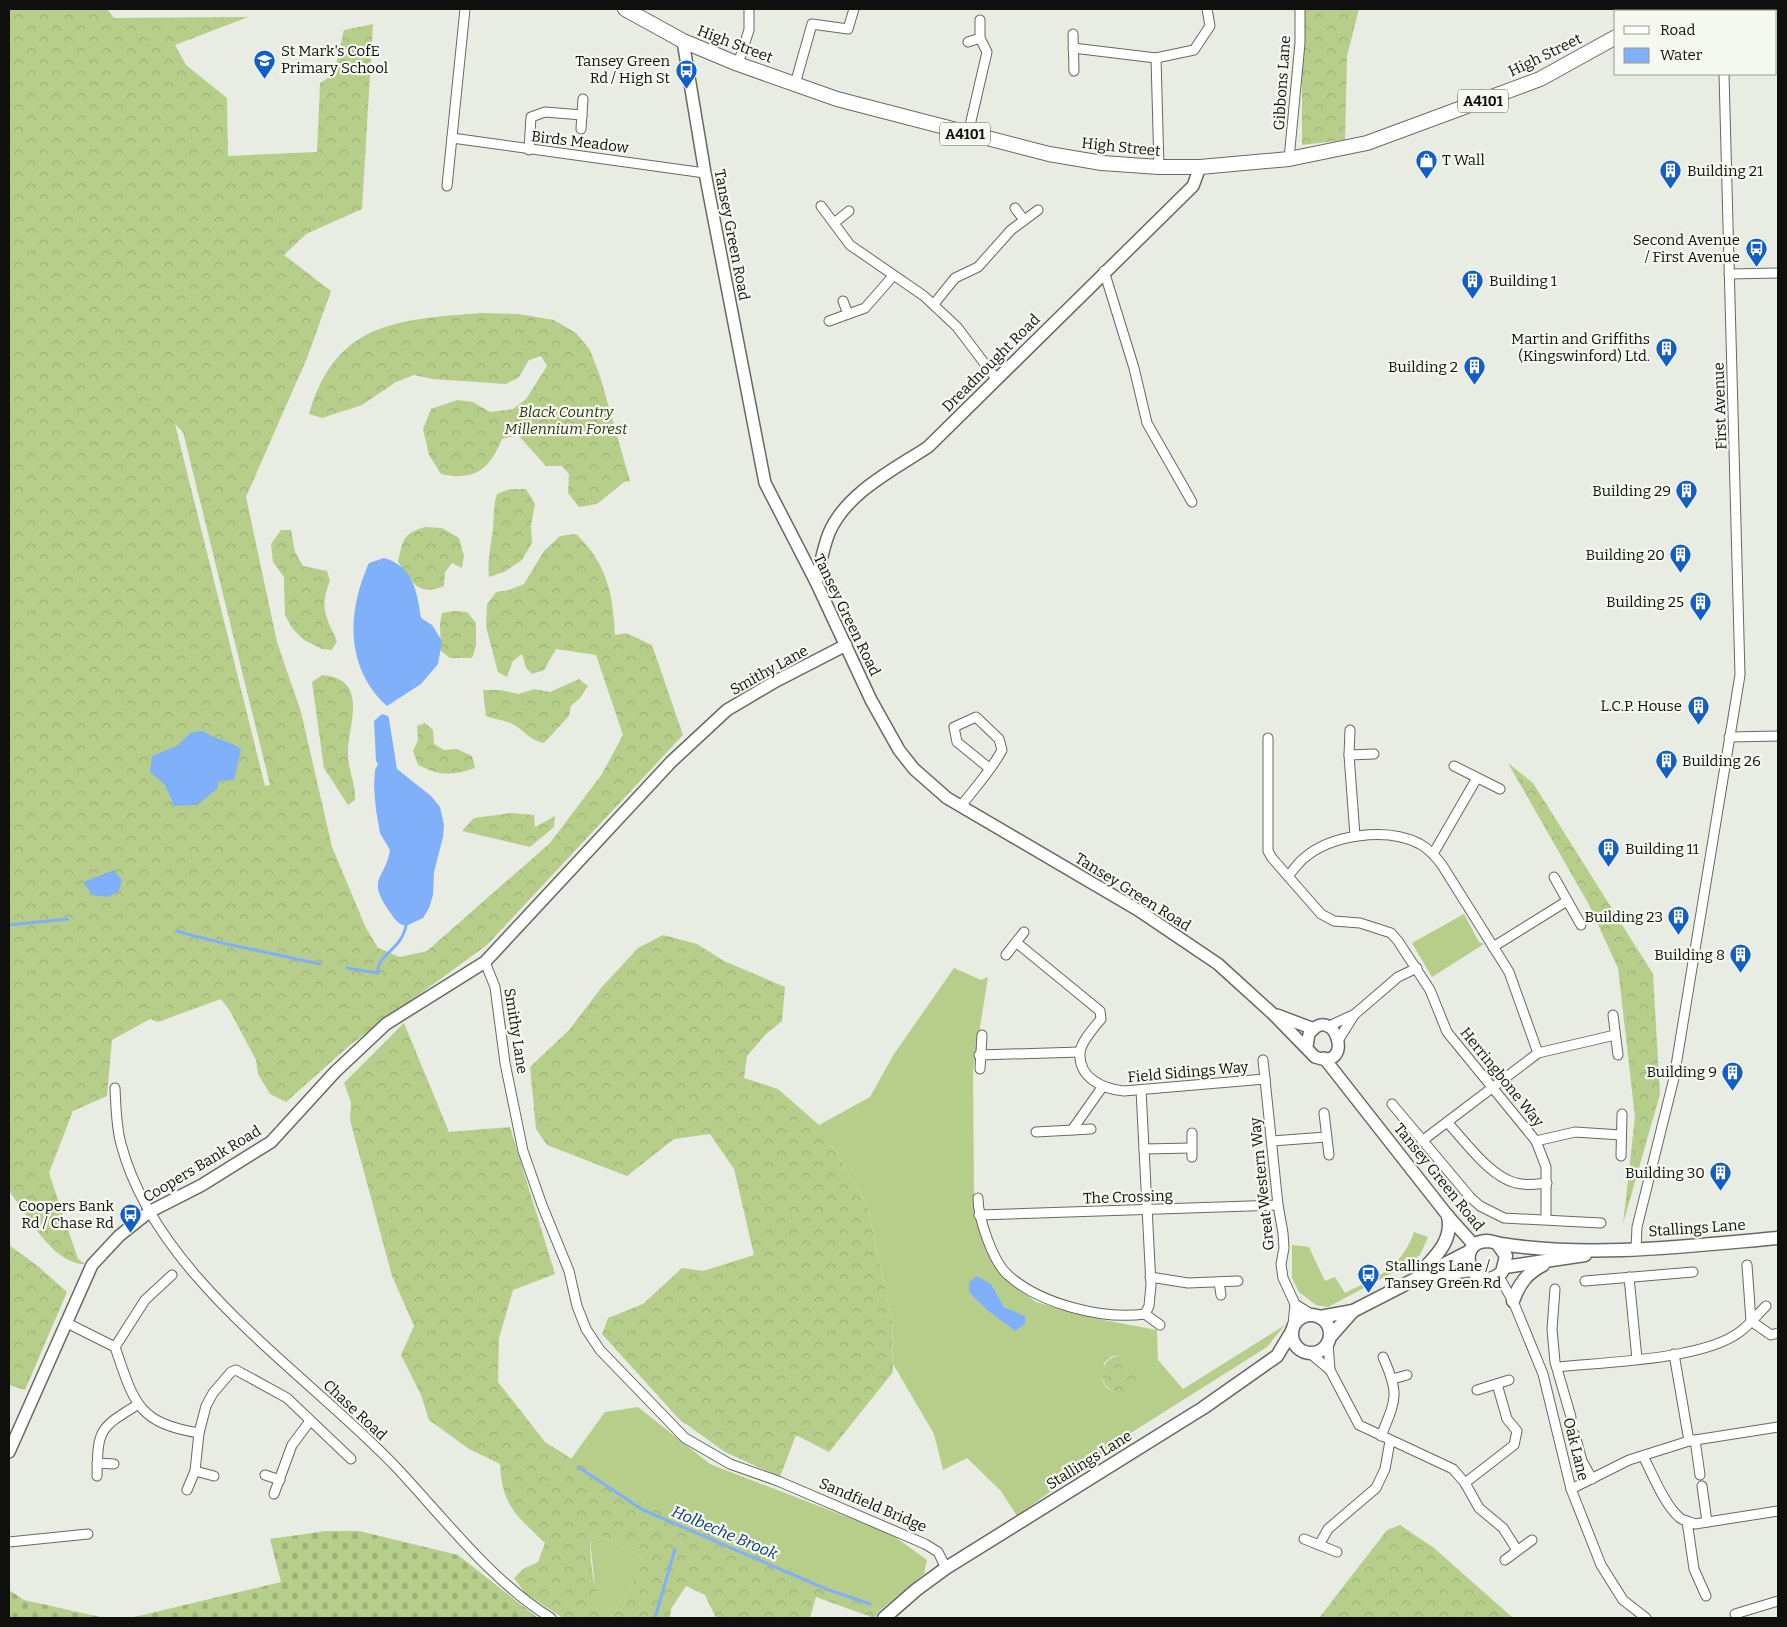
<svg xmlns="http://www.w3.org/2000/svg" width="1787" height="1627" font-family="Bitter,serif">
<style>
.grass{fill:#b7ce8b;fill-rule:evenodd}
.forest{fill:url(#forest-crowns);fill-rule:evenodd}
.cemetery{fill:url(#cemetery-stones)}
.water{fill:#80b0f9}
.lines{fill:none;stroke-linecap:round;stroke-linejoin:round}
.stream{stroke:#80b0f9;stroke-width:3}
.minor-casing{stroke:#676a62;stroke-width:11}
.tertiary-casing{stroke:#676a62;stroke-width:14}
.secondary-casing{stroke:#676a62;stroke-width:15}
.primary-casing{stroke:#676a62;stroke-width:16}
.minor{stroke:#fff;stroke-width:9}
.tertiary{stroke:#fff;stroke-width:11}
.secondary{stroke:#fff;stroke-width:12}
.primary{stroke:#fff;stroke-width:14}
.labels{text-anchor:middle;stroke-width:4.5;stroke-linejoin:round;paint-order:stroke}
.shield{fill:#f5f9ef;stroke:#545651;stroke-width:1}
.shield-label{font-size:14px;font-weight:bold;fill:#0f100d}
.street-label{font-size:15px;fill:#0f100d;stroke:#f5f9ef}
.poi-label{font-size:15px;fill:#0f100d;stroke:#f5f9ef;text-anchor:end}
.park-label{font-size:15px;font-style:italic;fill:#2e3914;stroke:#f5f9ef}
.water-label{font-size:16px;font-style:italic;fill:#0f3b7b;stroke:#f5f9ef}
</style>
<defs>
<pattern id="forest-crowns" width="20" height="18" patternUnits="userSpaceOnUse" patternTransform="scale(1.25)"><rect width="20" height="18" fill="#b7ce8b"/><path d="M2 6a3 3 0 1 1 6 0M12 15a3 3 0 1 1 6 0" fill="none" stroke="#9cb077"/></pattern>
<pattern id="cemetery-stones" width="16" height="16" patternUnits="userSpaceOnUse" patternTransform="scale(1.25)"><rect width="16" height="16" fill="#b7ce8b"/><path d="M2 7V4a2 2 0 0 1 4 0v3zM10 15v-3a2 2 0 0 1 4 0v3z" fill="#9cb077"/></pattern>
</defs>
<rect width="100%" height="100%" fill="#e8ece2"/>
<g class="grass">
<polygon points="1464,914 1479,942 1484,944 1432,977 1412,943"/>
<path d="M954 968 981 980 988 977 973 1071 974 1191 978 1224 991 1259 1004 1278 1036 1302 1098 1319 1157 1330 1158 1360 1183 1389 1285 1325 1267 1347 1126 1436 1017 1516 1001 1491 967 1458 943 1470 934 1434 893 1364 892 1321 867 1204 819 1125 870 1097 894 1054ZM992 1285 1004 1307 1009 1327 969 1292ZM1119 1355 1115 1392 1107 1388 1102 1380 1104 1363 1111 1357Z"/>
<path d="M1414 1232 1428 1237 1420 1255 1394 1272 1328 1307 1316 1305 1299 1292 1292 1278V1245L1309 1247 1325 1281 1335 1277 1345 1293C1377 1277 1401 1269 1414 1232Z"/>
<polygon points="638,1407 710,1464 891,1534 927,1560 924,1574 878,1612 641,1502 571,1459 605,1412"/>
<polygon points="601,1536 636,1553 644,1563 631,1584 623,1607 607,1618 596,1597 590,1539"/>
</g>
<g class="forest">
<path d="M9 9H107L114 18 248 17 175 45 186 65 227 98 228 156 317 152 320 83 334 74 344 30 373 24 362 209 306 234 284 255 331 291 307 358 246 497 277 642 301 712 332 847 366 928 378 948 400 957 427 951 550 843 602 774 623 735 596 655 556 649 544 670 532 674 526 668 522 654 513 661 507 677 498 672 486 627 487 604 496 592 509 590 524 584 544 551 560 536 576 534C607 563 613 594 615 635L626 633 652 645 683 735 487 945 350 1045 286 1102 270 1094 258 1074 256 1060 230 1011 221 999 158 1022 150 1019 112 1040 107 1096 73 1111 49 1173 78 1259 85 1264C53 1265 27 1214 9 1191ZM175 424 183 432 270 785 265 786Z"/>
<polygon points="1302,9 1359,9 1347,56 1345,140 1302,145"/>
<path d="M480 313 518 314 554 320 576 333 590 350 600 376 630 481 624 482 597 504 579 507 568 493 569 474 562 466H546L518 435 502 439C489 470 475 481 441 474L429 455 423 429 431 409 457 400 473 402 490 412 513 409 526 399 547 366 541 356 529 360 519 377 506 384 433 379 414 375 396 382 362 405 322 418 309 414C336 321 398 320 480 313Z"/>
<path d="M510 489H526L535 504 531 526 532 543 522 560 504 572 489 577C487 560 491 546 493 529 494 517 493 507 497 494Z"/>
<path d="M425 527 442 528 459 538 464 556 462 568 452 563 445 572 444 586C418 597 412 582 398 562 403 540 402 534 425 527Z"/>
<path d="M281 530H291L295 552 303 566 327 571 330 581C319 607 326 617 337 641L332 650 322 649 304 640 292 628 285 615 284 577 273 562 271 544Z"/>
<path d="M454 611 467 612 476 623V646L472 658H450L440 650C442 637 438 626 442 613Z"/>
<path d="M322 675C371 679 347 726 348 754 348 770 356 784 355 800L348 805 324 768 312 682Z"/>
<path d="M579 679 588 686 580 698 571 706 569 716 544 743C526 739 525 729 510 723 502 720 494 719 486 716L483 690H500L519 694 534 689 550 692Z"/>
<path d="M425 723 433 730 434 744 444 750 457 749 472 756 475 768C451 776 440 776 418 765L413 751 418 740 417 726Z"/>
<polygon points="1508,763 1533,783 1653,974 1660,1094 1623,1224 1635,1117 1618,968 1588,903"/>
<polygon points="512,813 534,815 535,827 555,816 554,827 530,847 462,831 474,818"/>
<polygon points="663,935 697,944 724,961 785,987 782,1021 765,1035 747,1056 744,1078 778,1089 819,1125 867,1204 892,1321 893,1372 829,1452 796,1435 780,1477 725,1452 679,1419 602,1334 608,1318 643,1304 682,1268 703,1271 754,1255 734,1169 710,1134 674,1139 627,1176 547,1145 536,1129 530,1067 570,1029 601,988 638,948"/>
<path d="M404 1023 449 1132 510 1127 555 1274 513 1290 499 1338 498 1382 545 1442 641 1502 849 1596 878 1612 874 1618 816 1597 810 1618H716L705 1595 686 1586 671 1609 670 1618H563L525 1593 514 1578 523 1569 538 1562 545 1543C516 1515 502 1506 500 1464L469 1449 429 1420 421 1395 401 1355 414 1326 392 1276 350 1120 351 1102 344 1083ZM601 1536 636 1553 644 1563 631 1584 623 1607 607 1618C594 1595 590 1565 590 1539Z"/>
<polygon points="9,1245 39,1267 67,1292 25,1390 9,1385"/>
<circle cx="1120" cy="1374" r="18"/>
<polygon points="1400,1525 1434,1548 1513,1618 1319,1618 1387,1530"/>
</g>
<g class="cemetery">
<polygon points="326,1531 359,1531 458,1555 538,1618 130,1618 281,1582 270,1539"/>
<polygon points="9,1590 24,1600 105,1618 9,1618"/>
</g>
<g class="water">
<path d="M384 558C413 566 417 591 421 618L432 625 442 641 438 664 421 684 387 706C345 667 347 612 369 563Z"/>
<path d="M382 714 388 716 389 719 397 769 431 796 440 807 444 825 443 837 434 872 433 895 429 908 423 918 406 926C397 924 395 919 389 911 366 878 385 880 390 850L380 833 376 810 374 787 375 770 378 764 376 761 374 721Z"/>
<path d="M203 731C216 740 229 740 241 749L234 780 219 781 217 789 197 805 174 806 165 785 150 772 152 756 178 745 191 732Z"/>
<polygon points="114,870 122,880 119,891 108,897 92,895 83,882"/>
<polygon points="977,1276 992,1285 1004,1307 1025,1316 1025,1324 1015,1331 987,1310 969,1292 969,1282"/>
</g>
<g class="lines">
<g class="stream">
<polyline points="9,925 68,919"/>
<polyline points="176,931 222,943 320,964"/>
<path d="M347 968 377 973C378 971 378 968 379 965 383 953 401 948 406 926"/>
<polyline points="578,1467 643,1510 826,1589 870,1604"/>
<polyline points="655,1618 675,1549"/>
</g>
<defs>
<g id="minor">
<polyline points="1717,9 1718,11"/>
<polyline points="1073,34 1074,71"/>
<polyline points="968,42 980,38"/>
<polyline points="1073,48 1156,58 1194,50 1210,26 1207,9"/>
<polyline points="1156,58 1159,167"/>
<polyline points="738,64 749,30 749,9"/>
<polyline points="795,84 812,24 848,29 854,9"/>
<polyline points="581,129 583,99"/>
<polyline points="968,134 987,52 980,38 980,20"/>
<polyline points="452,138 705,173"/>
<polyline points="529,150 531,117 545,112 582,115"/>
<polyline points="1289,159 1300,43 1300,9"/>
<polyline points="447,186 465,9"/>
<polyline points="821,206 850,245 924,296 957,327 997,380"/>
<polyline points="1015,208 1024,220"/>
<polyline points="834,223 849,211"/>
<polyline points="1104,271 1134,368 1147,423 1192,502"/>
<polyline points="1729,274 1778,273"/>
<polyline points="843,301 848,314"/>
<polyline points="934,304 955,278 978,267 1011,230 1038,210"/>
<polyline points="829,321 865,308 893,276"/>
<polyline points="1350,730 1349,755 1355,836"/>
<polyline points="1729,737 1778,736"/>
<polyline points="1268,738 1268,851 1272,858 1321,914 1334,921 1360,923 1391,933 1398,941 1430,990 1447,1032 1536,1141 1546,1167 1546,1219"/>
<polyline points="1349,755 1374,754"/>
<polyline points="1454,766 1500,789"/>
<path d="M961 806C974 789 993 768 1002 750L999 739 976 717 954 727 957 742 989 768"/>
<polyline points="1433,854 1477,778"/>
<path d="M1288 876C1293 871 1297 864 1303 859 1331 834 1387 827 1420 844 1429 849 1436 857 1442 865L1509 972 1538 1053"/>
<polyline points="1554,877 1581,925"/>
<path d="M1017 943 1100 1011 1101 1019C1094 1028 1082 1040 1080 1052 1078 1078 1103 1089 1124 1091L1265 1079"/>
<polyline points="1493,947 1567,901"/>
<polyline points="1006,955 1024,932"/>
<polyline points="485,962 495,987 505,1063 523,1151 542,1205 569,1271 577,1306 586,1329 600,1350 685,1438 730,1464 778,1481 925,1544 938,1552 946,1568"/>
<polyline points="1613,1015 1618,1055"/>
<polyline points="1327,1027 1355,1014 1398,977 1417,968"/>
<polyline points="1339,1039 1354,1015"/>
<polyline points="979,1055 1080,1052"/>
<polyline points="1263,1060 1278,1205 1283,1233 1284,1248 1281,1264 1283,1278 1295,1304 1293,1325"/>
<polyline points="980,1069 982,1035"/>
<path d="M115 1088C116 1107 116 1126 121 1144 156 1277 304 1371 395 1466 444 1518 490 1580 551 1618"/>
<polyline points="1141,1090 1151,1285 1149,1306 1145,1314"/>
<polyline points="1392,1104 1470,1197 1480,1206 1504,1218 1601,1223"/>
<polyline points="1324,1113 1329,1155"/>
<path d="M1447 1122C1465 1141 1490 1177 1516 1183 1526 1186 1537 1184 1547 1183"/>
<polyline points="1072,1130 1103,1086"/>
<polyline points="1036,1132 1091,1129"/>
<polyline points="1192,1133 1192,1157"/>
<polyline points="1272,1141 1326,1137"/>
<polyline points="1422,1141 1538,1053 1615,1035"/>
<polyline points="1536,1141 1575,1132 1621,1135"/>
<polyline points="1144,1149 1191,1148"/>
<polyline points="1621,1156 1622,1114"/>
<path d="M978 1198C978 1218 993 1262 1008 1275 1040 1304 1103 1320 1145 1314"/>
<polyline points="979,1215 1278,1205"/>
<polyline points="1636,1249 1637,1227 1674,1078 1740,675 1724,74"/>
<polyline points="1747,1265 1751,1321 1771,1335 1778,1333"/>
<polyline points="1498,1275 1513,1301 1543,1374 1571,1489 1601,1565 1623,1600 1646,1618"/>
<polyline points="1150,1277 1188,1283 1238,1281"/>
<polyline points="1629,1277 1637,1359"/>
<polyline points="1585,1281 1693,1272"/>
<polyline points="1219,1282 1221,1295"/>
<polyline points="1555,1289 1552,1329 1555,1362 1571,1417"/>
<polyline points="1295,1304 1311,1314"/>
<polyline points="1145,1314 1160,1325"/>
<path d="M67 1323 115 1347C134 1402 137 1423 199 1433"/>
<polyline points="1328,1344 1330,1370"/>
<polyline points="115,1347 145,1300 172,1275"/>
<polyline points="1311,1354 1330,1370 1359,1425 1453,1469 1465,1483 1479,1508 1503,1528 1517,1550"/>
<polyline points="1674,1354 1689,1441"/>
<path d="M1557 1367C1604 1362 1705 1360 1741 1331 1750 1324 1758 1314 1766 1306"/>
<polyline points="1393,1379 1407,1375"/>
<polyline points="1477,1390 1509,1380"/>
<polyline points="1575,1435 1582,1461 1592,1479"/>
<path d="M1381 1436C1396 1399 1400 1395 1383 1357"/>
<polyline points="1695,1440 1700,1475"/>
<path d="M1643 1456C1652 1473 1665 1506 1680 1518 1684 1521 1691 1522 1695 1524L1778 1511"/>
<polyline points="97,1463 114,1464"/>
<polyline points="195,1471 214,1476"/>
<polyline points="265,1475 280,1480"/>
<path d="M97 1476C98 1430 98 1429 137 1405"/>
<polyline points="1465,1483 1514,1445 1517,1431 1507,1419 1497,1384"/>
<polyline points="1702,1486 1707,1522"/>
<polyline points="1571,1489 1629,1460 1689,1441 1778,1427"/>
<polyline points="187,1490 195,1471 199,1433 206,1406 213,1393 231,1372 236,1370 287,1398 351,1459"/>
<polyline points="274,1494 292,1445 310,1421"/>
<polyline points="1687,1521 1694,1569 1706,1596"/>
<polyline points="1304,1539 1337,1552"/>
<polyline points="9,1542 88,1534"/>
<polyline points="1319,1545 1328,1529 1376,1488 1385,1469 1390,1441"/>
<polyline points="1505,1560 1532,1540"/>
<polyline points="1735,1614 1778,1601"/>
</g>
<g id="tertiary">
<path d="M683 41 705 173 765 483 816 582 871 700 899 750 914 769 947 798 1138 910 1218 964 1273 1014 1315 1057C1357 1072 1334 1000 1309 1034L1307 1046"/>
<path d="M816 582C820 566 823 548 829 533 846 493 893 470 928 447L1193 186 1200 167"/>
<polyline points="1277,1015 1314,1029"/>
<polyline points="1324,1058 1448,1216 1474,1245"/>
<polyline points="9,1452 92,1265 119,1236 149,1212 202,1185 271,1142 335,1072 386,1024 485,962 671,762 727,710 776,681 846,645"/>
</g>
<g id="secondary">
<path d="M1497 1243 1506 1256 1502 1272C1473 1299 1452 1242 1487 1241 1492 1241 1496 1243 1501 1244 1593 1258 1687 1246 1778 1238"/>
<polyline points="1505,1267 1585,1255"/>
<path d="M1423 1270C1438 1254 1453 1239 1448 1216"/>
<polyline points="1429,1276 1471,1270"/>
<path d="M1513 1301C1519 1284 1527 1273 1543 1265"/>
<circle cx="1311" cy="1334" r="19"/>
<polyline points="1320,1317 1353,1311 1470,1251"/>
<polyline points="1330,1337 1353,1311"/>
<polyline points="884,1618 916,1590 946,1568 1203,1408 1277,1356 1292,1331"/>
</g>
<g id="primary">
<polyline points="625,9 683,41 738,64 837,99 1049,154 1102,163 1159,167 1200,167 1289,159 1367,143 1540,79 1616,37"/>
<polyline points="1657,11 1662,9"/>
</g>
</defs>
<use href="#minor" class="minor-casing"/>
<use href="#tertiary" class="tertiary-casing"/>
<use href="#secondary" class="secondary-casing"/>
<use href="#primary" class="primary-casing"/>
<use href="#minor" class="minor"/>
<use href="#tertiary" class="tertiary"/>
<use href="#secondary" class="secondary"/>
<use href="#primary" class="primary"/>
</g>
<defs>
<symbol id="school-pin" viewBox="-11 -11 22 30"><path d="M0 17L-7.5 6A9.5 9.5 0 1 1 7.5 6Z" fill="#105ec8" stroke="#f5f9ef"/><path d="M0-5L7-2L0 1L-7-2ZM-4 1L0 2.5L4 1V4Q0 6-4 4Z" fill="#fff"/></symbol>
<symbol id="bus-pin" viewBox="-11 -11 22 30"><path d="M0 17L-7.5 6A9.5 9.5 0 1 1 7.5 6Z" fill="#105ec8" stroke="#f5f9ef"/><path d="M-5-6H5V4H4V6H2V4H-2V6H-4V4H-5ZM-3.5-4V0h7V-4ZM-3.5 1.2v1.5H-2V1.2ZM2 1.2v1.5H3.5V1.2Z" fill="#fff"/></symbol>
<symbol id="shop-pin" viewBox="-11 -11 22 30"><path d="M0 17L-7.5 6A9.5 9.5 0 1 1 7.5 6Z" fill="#105ec8" stroke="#f5f9ef"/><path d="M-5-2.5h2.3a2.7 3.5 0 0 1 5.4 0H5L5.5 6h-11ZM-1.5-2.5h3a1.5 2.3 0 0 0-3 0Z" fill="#fff"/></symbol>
<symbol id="building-pin" viewBox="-11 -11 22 30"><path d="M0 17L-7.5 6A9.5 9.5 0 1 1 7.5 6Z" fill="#105ec8" stroke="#f5f9ef"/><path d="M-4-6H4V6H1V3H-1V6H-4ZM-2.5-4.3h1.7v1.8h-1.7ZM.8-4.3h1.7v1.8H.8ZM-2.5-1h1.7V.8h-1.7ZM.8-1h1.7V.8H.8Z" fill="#fff"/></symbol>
</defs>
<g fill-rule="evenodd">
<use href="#school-pin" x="252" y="48" width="25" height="34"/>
<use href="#bus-pin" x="674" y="58" width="25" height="34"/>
<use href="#shop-pin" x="1414" y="148" width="25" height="34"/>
<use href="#building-pin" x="1658" y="158" width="25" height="34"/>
<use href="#bus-pin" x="1744" y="236" width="25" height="34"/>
<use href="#building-pin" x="1460" y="268" width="25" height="34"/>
<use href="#building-pin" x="1654" y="336" width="25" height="34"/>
<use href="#building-pin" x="1462" y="354" width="25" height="34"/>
<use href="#building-pin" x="1674" y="478" width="25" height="34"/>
<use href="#building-pin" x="1668" y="542" width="25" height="34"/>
<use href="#building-pin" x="1688" y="590" width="25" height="34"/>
<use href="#building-pin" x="1686" y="694" width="25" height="34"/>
<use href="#building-pin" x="1654" y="748" width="25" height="34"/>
<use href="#building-pin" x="1596" y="836" width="25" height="34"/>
<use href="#building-pin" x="1666" y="904" width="25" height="34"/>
<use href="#building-pin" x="1728" y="942" width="25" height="34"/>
<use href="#building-pin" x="1720" y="1060" width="25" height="34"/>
<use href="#building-pin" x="1708" y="1160" width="25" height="34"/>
<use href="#bus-pin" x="118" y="1202" width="25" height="34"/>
<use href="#bus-pin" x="1356" y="1262" width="25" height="34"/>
</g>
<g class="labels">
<g class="shield">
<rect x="1458" y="89.5" width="50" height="23" rx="4"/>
<rect x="940" y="122.5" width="50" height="23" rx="4"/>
</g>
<g class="shield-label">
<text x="1483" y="106">A4101</text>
<text x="965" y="139">A4101</text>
</g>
<g class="street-label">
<text transform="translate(735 44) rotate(21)" y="5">High Street</text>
<text transform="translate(1545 55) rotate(-26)" y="5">High Street</text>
<text transform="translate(1282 83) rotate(-86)" y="5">Gibbons Lane</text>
<text transform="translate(580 142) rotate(7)" y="5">Birds Meadow</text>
<text transform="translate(1121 147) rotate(6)" y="5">High Street</text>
<text transform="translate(732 235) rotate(79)" y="5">Tansey Green Road</text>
<text transform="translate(991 363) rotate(-45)" y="5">Dreadnought Road</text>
<text transform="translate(1720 406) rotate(-92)" y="5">First Avenue</text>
<text transform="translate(847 615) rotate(64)" y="5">Tansey Green Road</text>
<text transform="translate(769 670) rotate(-29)" y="5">Smithy Lane</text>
<text transform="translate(1133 892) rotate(32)" y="5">Tansey Green Road</text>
<text transform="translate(516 1031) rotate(81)" y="5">Smithy Lane</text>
<text transform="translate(1188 1072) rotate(-5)" y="5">Field Sidings Way</text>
<text transform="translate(1502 1077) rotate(51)" y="5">Herringbone Way</text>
<text transform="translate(202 1164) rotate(-31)" y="5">Coopers Bank Road</text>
<text transform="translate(1439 1177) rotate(51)" y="5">Tansey Green Road</text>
<text transform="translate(1262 1184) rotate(-96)" y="5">Great Western Way</text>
<text transform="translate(1128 1197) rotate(-2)" y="5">The Crossing</text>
<text transform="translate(1697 1228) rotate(-4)" y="5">Stallings Lane</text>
<text transform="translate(355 1410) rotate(43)" y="5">Chase Road</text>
<text transform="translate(1576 1449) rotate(76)" y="5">Oak Lane</text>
<text transform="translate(1089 1460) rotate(-32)" y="5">Stallings Lane</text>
<text transform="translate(873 1505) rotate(23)" y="5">Sandfield Bridge</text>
</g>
<g class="poi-label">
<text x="281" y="56" text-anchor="start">St Mark's CofE<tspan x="281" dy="17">Primary School</tspan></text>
<text x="670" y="66">Tansey Green<tspan x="670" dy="17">Rd / High St</tspan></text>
<text x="1442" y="165" text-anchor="start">T Wall</text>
<text x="1687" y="176" text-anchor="start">Building 21</text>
<text x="1740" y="245">Second Avenue<tspan x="1740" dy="17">/ First Avenue</tspan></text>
<text x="1489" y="286" text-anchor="start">Building 1</text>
<text x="1650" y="344">Martin and Griffiths<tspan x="1650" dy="17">(Kingswinford) Ltd.</tspan></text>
<text x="1458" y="372">Building 2</text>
<text x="1671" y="496">Building 29</text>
<text x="1665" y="560">Building 20</text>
<text x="1684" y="607">Building 25</text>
<text x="1682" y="711">L.C.P. House</text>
<text x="1682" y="766" text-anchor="start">Building 26</text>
<text x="1625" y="854" text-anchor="start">Building 11</text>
<text x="1663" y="922">Building 23</text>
<text x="1725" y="960">Building 8</text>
<text x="1717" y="1077">Building 9</text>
<text x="1705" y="1178">Building 30</text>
<text x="114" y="1211">Coopers Bank<tspan x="114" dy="17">Rd / Chase Rd</tspan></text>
<text x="1385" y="1271" text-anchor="start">Stallings Lane /<tspan x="1385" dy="17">Tansey Green Rd</tspan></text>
</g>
<g class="park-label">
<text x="566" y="417">Black Country<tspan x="566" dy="17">Millennium Forest</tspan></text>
</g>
<g class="water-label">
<text transform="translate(725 1532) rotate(23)" y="6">Holbeche Brook</text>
</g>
</g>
<rect width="1787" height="1627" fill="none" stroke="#0f100d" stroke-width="20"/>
<rect x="1614" y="10" width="162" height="65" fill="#f5f9ef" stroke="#999c95"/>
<rect x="1624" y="26" width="25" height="8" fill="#ffffff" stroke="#999c95"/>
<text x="1660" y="35" font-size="15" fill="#0f100d">Road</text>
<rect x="1624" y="48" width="25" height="15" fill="#80b0f9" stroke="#999c95"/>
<text x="1660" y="60" font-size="15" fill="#0f100d">Water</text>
</svg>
